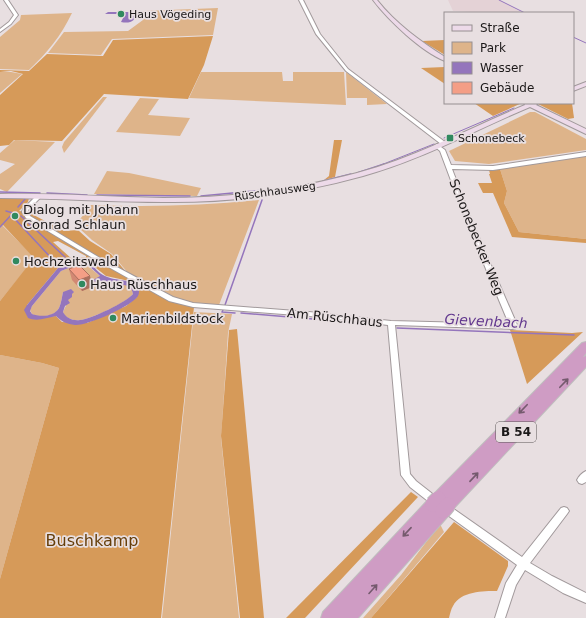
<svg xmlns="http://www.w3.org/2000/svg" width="586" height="618" font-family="'DejaVu Sans',sans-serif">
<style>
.built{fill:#e4d2d6}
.green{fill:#deb48a}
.forest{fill:#d69a59;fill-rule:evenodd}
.water{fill:#9475bc;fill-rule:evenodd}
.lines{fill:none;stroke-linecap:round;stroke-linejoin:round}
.stream-far1{stroke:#9475bc;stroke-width:1}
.stream{stroke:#9475bc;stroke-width:1.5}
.minor-casing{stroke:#a1999b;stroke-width:2}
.secondary-casing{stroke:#a1999b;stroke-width:2}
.trunk-casing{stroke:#bfbebe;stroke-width:2}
.minor{fill:#fff;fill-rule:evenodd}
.secondary{fill:#eddae9;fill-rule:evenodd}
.trunk{fill:#cf9cc4;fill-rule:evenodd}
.trunk-bridge-casing{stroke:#bfbebe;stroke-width:17;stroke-linecap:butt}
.trunk-bridge{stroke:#cf9cc4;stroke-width:15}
.wall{fill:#d28873}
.shaded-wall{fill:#ab6f5e}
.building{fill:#f49e86;stroke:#ab6f5e}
.oneway{stroke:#755a6e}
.poi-dot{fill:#30895f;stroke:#e8dfe1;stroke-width:1.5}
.labels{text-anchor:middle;stroke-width:3.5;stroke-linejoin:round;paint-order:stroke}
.far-poi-label{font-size:11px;fill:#1b1818;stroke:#e8dfe1;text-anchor:start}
.far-street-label{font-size:11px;fill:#1b1818;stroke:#e8dfe1}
.shield{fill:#e8dfe1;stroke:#585454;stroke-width:1}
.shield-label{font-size:12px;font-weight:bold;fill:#1b1818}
.poi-label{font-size:13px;fill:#1b1818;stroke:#e8dfe1;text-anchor:start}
.street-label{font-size:13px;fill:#1b1818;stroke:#e8dfe1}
.water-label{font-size:14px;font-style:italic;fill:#63398f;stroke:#e8dfe1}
.near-park-label{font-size:16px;fill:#663e0a;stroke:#e8dfe1}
</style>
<rect width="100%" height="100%" fill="#e8dfe1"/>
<polygon class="built" points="448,0 499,0 521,12 472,13 471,12 453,11"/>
<g class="green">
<polygon points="218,8 213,35 112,39 101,55 48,53 64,32 128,31 143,20 143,11"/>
<path d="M72 13C61 36 47 53 29 70L0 69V37L20 20 21 15Z"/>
<polygon points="0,72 11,72 22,74 0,93"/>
<polygon points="201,72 282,72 283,81 293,81 293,72 344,72 346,105 189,98"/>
<polygon points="346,72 387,104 367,105 367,98 347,98"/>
<polygon points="103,97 107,97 64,153 62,147 64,142"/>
<polygon points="140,98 159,99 148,115 190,118 180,136 116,132"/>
<polygon points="530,112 535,112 586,139 586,150 489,164 455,161 449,151"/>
<polygon points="15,140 55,142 7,192 0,189 0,174 15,164 0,160 0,153"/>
<polygon points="586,155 586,239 519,232 504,203 507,191 500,169"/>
<polygon points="107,171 129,173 201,188 197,196 94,194"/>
<path d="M259 200 219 305 184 302 128 273 112 254 92 240 80 229 77 223 91 205C147 207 203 206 259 200Z"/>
<polygon points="2,225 35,258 0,301 0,227"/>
<path d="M87 265 101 277 100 281 128 285 131 287 133 294C126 303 91 319 80 320 75 321 69 319 65 316L63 312 68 301 63 292C62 297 61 304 59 308 54 317 40 318 32 314L30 310 32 306 61 271 74 266Z"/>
<polygon points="194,312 232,314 228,333 221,438 239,618 162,618"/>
<polygon points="0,355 42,363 59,368 0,579"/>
<polygon points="440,524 444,532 371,618 363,618 401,575"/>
</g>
<g class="forest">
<polygon points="213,36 204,65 188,99 104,94 62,141 14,140 9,145 0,146 0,95 23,74 11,71 0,72 0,70 29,71 47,54 103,56 113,40"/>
<polygon points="445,40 445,55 422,41"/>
<polygon points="445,67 445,84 421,68"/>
<polygon points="474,103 522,103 493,116"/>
<polygon points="536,103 572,103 574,118 568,119"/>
<polygon points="334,140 342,140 335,177 324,180 329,176"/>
<polygon points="500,169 507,191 504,203 519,232 586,239 586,243 512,237 493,193 483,193 478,183 492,183 489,174 490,174 489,170"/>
<path d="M29 198 28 202 19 211 28 212 64 231 78 230 90 241 111 254 127 273 153 290 194 307 161 618H0V579L59 368 42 363 0 355V301L34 258 3 225 0 227V199ZM58 241 86 256V257L72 259 53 242ZM78 263 91 264 106 276 129 281 137 297 126 306 87 323 62 322 56 316 28 318 27 305 58 268Z"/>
<polygon points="237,329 264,618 240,618 221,436 229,330"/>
<polygon points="510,330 572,333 583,332 527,384"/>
<polygon points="411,492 418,497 305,618 286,618"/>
<path d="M454 522 508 561V566L497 591C483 591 461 591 453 606 451 609 450 614 449 618H371Z"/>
</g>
<g class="water">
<path d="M108 12H131L136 13C136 21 130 24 121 22L125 14H105Z"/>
<path d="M78 263C98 263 91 269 105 276 117 282 131 277 139 290 139 292 139 294 138 296 132 306 87 326 75 325 67 324 62 322 56 316 46 318 37 322 28 318L24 310 27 305 58 268ZM88 265 100 276 93 280 96 283 100 281 103 283 121 284 131 287 133 294C127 302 91 319 80 320 73 321 66 318 63 312L65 306 70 303 68 300 72 297V294L74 292 71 289 63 292C62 297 61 304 59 308 54 317 40 317 32 314L30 311 32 306 61 271 74 266Z"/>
</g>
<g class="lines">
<g class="stream-far1">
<polyline points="499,0 525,13"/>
<polyline points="573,37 586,43"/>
<polyline points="444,138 514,108"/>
<polyline points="381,165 434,144"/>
</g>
<g class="stream">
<polyline points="357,173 384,164"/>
<polyline points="323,181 351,174"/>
<polyline points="275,189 316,183"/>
<polyline points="0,192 40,193"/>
<polyline points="47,193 87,195"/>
<polyline points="97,195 190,196"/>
<polyline points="201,196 265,190"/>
<polyline points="18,207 25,199 24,198"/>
<polyline points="21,216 65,257"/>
<polyline points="14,218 54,261"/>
<polyline points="0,227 13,213 6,211"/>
<polyline points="225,305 262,200"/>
<polyline points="223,310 222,312 235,313"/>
<polyline points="241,313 313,319"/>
<polyline points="397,328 574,335"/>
</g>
<defs>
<g id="minor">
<polygon points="4,0 8,0 18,15 11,24 0,32 0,29 9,22 14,15"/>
<polygon points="299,0 303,0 320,34 348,69 445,142 445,144 441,144 346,71 316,34"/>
<polygon points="437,144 445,150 451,165 493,166 586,152 586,156 493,170 452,169 474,226 518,327 514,329 395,325 410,474 416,481 439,499 441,502 439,505 436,506 433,505 410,487 401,475 388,325 309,316 193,307 169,301 96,260 26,218 22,212 23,209 37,195 41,195 41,197 28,210 30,216 100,258 173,297 193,303 309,312 391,321 509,324 468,226 440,151 434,146"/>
<path d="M586 471V482L582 484 579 483 577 480C579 476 582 473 586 471Z"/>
<polygon points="445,504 448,505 522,557 561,508 564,507 567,508 569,511 567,514 530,563 552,576 586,593 586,603 563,593 525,570 516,585 505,618 495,618 506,583 517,565 442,511 440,508 442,505"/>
</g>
<g id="secondary">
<path d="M373 0H377C396 24 420 41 445 57V61C422 52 388 20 373 0Z"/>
<polygon points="586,82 586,86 573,91 573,87"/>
<path d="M524 103H538L536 105 586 129V134L530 107C475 130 421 160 363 176 298 194 230 203 163 202 109 202 54 198 0 198V194C54 193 109 197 163 198 228 198 294 190 357 173 416 157 470 128 525 105Z"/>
</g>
<polygon id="trunk" points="586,342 586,353 583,357 586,356 586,367 453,509 450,511 448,516 358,618 321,618 323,612 428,500 431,498 433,495 582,343"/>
</defs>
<use href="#minor" class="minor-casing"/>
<use href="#secondary" class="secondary-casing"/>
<use href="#trunk" class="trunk-casing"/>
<use href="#minor" class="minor"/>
<use href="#secondary" class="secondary"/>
<use href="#trunk" class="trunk"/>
<defs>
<g id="trunk-bridge">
<polyline points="433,504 438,499"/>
<polyline points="443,511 448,505"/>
</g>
</defs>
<use href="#trunk-bridge" class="trunk-bridge-casing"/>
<use href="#trunk-bridge" class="trunk-bridge"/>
</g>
<polygon class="wall" points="69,269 90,276 92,287 82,291 72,280"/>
<polygon class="shaded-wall" points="90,276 92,287 82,291 79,280"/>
<polygon class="building" points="79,265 90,276 79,280 69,269"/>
<defs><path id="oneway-shaft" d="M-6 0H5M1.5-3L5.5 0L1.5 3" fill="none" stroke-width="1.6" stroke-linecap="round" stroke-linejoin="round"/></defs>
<g class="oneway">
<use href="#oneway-shaft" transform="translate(564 383) rotate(-46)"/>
<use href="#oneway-shaft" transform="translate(523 409) rotate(134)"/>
<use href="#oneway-shaft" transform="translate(474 477) rotate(-47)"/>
<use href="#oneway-shaft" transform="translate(407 532) rotate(133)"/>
<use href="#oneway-shaft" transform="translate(373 589) rotate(-48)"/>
</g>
<g class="poi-dot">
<circle cx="121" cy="14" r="4"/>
<rect x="446" y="134" width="8" height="8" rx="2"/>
<circle cx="15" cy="216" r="4"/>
<circle cx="16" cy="261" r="4"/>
<circle cx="82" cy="284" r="4"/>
<circle cx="113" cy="318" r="4"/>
</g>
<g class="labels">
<g class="far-poi-label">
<text x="129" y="18">Haus Vögeding</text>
<text x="458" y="142">Schonebeck</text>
</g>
<g class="far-street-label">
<text transform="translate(275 191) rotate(-8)" y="4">Rüschhausweg</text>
</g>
<rect class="shield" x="496" y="422" width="40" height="20" rx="3"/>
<g class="shield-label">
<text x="516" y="436">B 54</text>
</g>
<g class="poi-label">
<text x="23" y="214">Dialog mit Johann<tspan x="23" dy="15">Conrad Schlaun</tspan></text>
<text x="24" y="266">Hochzeitswald</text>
<text x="90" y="289">Haus Rüschhaus</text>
<text x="121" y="323">Marienbildstock</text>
</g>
<g class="street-label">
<text transform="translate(477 237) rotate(68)" y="5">Schonebecker Weg</text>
<text transform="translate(335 317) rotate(6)" y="5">Am Rüschhaus</text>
</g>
<g class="water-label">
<text transform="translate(486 321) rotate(3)" y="5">Gievenbach</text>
</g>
<g class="near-park-label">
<text x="92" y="546">Buschkamp</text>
</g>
</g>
<rect x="444" y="12" width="130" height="92" fill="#e8dfe1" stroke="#968f91"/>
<rect x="452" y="25" width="20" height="6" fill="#eddae9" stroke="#968f91"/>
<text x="480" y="32" font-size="12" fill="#1b1818">Straße</text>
<rect x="452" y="42" width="20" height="12" fill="#deb48a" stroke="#968f91"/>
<text x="480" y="52" font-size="12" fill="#1b1818">Park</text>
<rect x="452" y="62" width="20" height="12" fill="#9475bc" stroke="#968f91"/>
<text x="480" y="72" font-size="12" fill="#1b1818">Wasser</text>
<rect x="452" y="82" width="20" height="12" fill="#f49e86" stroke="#968f91"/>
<text x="480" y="92" font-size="12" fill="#1b1818">Gebäude</text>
</svg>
